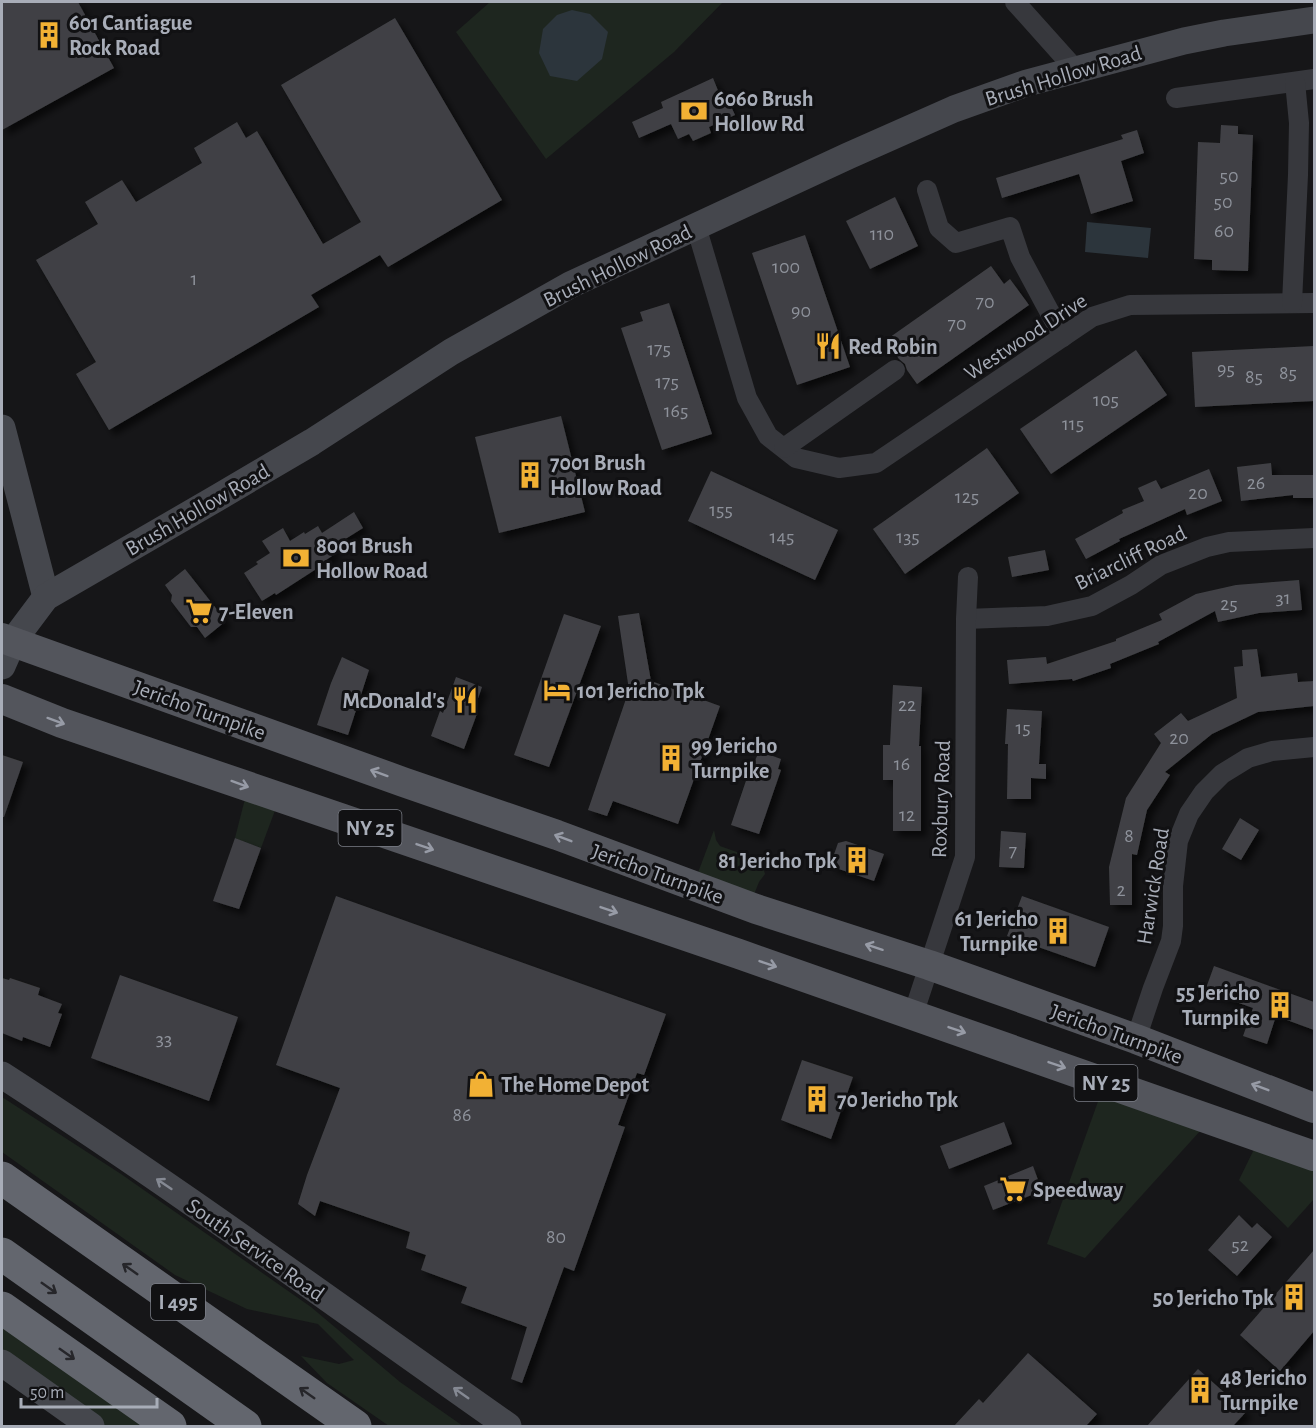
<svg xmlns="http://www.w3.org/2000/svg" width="1316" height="1428" font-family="'Alegreya Sans',sans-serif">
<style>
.green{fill:#1e261f}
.water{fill:#2c353c}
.building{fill:#404145;filter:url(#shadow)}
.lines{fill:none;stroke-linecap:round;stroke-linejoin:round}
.minor{stroke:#37383d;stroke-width:20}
.secondary{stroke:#45474d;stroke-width:27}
.primary{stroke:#53555c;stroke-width:30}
.motorway{stroke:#63666e;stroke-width:33}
.oneway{stroke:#979ba6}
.oneway2{stroke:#858993}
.oneway3{stroke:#26262a}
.labels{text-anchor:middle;stroke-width:6;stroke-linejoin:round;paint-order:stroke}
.number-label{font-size:20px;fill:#8e929b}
.shield{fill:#111113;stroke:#7b7e86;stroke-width:1.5}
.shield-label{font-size:21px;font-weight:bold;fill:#a8adb8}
.poi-label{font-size:22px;font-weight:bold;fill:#a8adb8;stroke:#111113;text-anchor:start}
.street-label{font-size:22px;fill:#a8adb8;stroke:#111113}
</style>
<defs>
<filter id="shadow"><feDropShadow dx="5.5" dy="5.5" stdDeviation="3" flood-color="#0009"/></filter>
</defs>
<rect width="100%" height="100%" fill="#161618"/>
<g class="green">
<polygon points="490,2 723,2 674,52 546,159 456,32"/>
<polygon points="248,787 280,797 261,848 235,838"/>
<polygon points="714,830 716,840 720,846 759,860 763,867 765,874 759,882 749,907 693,886"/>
<polygon points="1105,1082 1210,1120 1085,1258 1047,1244"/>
<polygon points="2,1097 121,1174 311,1307 400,1382 463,1426 389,1426 327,1383 301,1356 339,1364 354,1360 318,1324 247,1309 175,1275 2,1152"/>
<polygon points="1260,1137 1314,1158 1314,1199 1288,1228 1239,1180"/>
<polygon points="2,1325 145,1426 100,1426 2,1359"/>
</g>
<g class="water">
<polygon points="572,10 590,14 608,32 602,59 577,81 550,76 539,53 543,29 557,15"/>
<polygon points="1087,222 1151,228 1148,258 1085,252"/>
</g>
<g class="building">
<polygon points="2,2 78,2 114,68 2,130"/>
<polygon points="395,18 502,200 388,267 380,255 311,295 319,307 109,430 76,374 96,362 36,260 98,224 85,202 122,180 136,202 202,163 194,148 237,122 246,138 257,131 323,244 361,222 281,85"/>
<polygon points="713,78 719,93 724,91 735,115 709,127 711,133 693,141 689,134 678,139 671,124 639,138 632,122 663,108 661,102"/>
<polygon points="1221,125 1238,126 1238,134 1253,135 1248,271 1212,270 1212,260 1194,259 1198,142 1220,143"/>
<polygon points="1137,130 1144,153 1121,161 1133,201 1091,214 1079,174 1002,198 996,178 1123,139 1121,135"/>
<polygon points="895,197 918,246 870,269 846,221"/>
<polygon points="805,235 850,367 797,385 752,253"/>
<polygon points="991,266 1004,284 1010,279 1029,305 917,384 907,370 905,364 899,359 886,340"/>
<polygon points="669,303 712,434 662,450 621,328 643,321 640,312"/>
<polygon points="1314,346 1314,401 1195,407 1192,352"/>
<polygon points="1136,350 1167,395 1051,474 1020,429"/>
<polygon points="561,416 585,512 499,533 475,437"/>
<polygon points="987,448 1019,493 905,574 873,529"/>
<polygon points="1271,463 1272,475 1314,475 1314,498 1293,498 1293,495 1241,501 1237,467"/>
<polygon points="1209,469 1222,501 1187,515 1185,509 1119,539 1120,541 1086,559 1075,539 1123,513 1122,510 1144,501 1138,488 1156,480 1161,489"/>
<polygon points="711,471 838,530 815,580 688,521"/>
<polygon points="354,512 363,528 331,548 335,554 323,562 324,564 276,595 275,593 262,601 244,573 258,564 256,562 270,553 262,541 283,528 290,541 304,532 305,534 318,526 322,533"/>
<polygon points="1045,550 1049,570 1012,577 1008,557"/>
<polygon points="185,569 226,621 205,638 197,627 191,627 171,601 172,595 165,585"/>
<polygon points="1299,580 1302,610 1259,613 1218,622 1215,611 1158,642 1159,644 1110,664 1111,668 1073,681 1072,679 1009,684 1007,660 1046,657 1047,664 1116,641 1116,639 1162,620 1159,614 1196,594 1236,585"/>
<polygon points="639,613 651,681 720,706 678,824 613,801 607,816 588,810 629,690 618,616"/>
<polygon points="564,614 601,626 549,767 514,755"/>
<polygon points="1257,649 1261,677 1297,673 1298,682 1314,681 1314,706 1258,712 1212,734 1165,772 1170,775 1147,810 1137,855 1132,854 1132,905 1110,905 1109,867 1126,798 1161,743 1154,734 1181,713 1188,721 1237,698 1234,667 1243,666 1242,650"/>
<polygon points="342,657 369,670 348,735 317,725 331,683"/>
<polygon points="456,677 482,687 474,710 478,711 464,749 431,736 440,711 443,713"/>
<polygon points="893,685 922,687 919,746 921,746 921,831 893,831 893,780 883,780 883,745 890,745"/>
<polygon points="1007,709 1042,711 1039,764 1046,764 1046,779 1031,778 1031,799 1007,799 1008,744 1005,744"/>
<polygon points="759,751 781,759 778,769 781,770 759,834 731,825 753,760 755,761"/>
<polygon points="2,755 23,762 4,817 2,817"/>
<polygon points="1240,818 1259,830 1241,860 1222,849"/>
<polygon points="1001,831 1026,833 1024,868 999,867"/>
<polygon points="235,838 261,848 239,909 213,901"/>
<polygon points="846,841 884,854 874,881 830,866 838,843"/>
<polygon points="336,896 666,1014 644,1075 637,1073 618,1125 625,1127 574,1271 564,1267 522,1383 511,1379 527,1327 461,1303 467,1287 421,1270 426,1255 406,1248 410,1232 320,1201 315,1216 298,1204 307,1175 340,1088 276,1065"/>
<polygon points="1022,896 1109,927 1095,967 1007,936"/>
<polygon points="1214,966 1314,1002 1314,1030 1276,1016 1267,1044 1243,1036 1253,1008 1205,991"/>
<polygon points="120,975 238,1017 209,1101 91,1058"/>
<polygon points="2,978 9,980 10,978 40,988 38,995 62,1004 58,1013 62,1014 50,1047 23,1037 22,1041 2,1033"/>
<polygon points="802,1060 853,1077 831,1139 781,1120"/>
<polygon points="1004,1122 1012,1144 949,1169 940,1146"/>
<polygon points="1033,1166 1042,1191 993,1210 984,1186"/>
<polygon points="1239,1215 1252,1228 1257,1223 1272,1237 1237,1276 1208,1250"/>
<polygon points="1314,1250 1314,1331 1280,1371 1240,1335"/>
<polygon points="1028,1353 1097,1414 1086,1426 954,1426 979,1399 983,1403"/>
<polygon points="1198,1369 1246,1412 1233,1426 1147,1426"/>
</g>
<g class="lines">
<g class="minor">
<polyline points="1015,2 1075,69"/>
<polyline points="1176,98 1314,79"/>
<polyline points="927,190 939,228 956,243 1010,227 1020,257 1063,337"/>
<polyline points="696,226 747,398 768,436 796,458 839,468 876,463 1092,317 1130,305 1314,303"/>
<polyline points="1292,303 1298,175 1299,123 1295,82"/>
<polyline points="784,448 895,370"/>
<polyline points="966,619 1047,616 1092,606 1131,585 1161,565 1207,547 1229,542 1314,538"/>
<polyline points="913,1015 965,857 966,619 968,577"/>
<polyline points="1136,1039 1153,988 1171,941 1173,926 1173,886 1178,841 1189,814 1204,792 1222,774 1248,758 1272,751 1314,747"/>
</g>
<g class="secondary">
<polyline points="2,428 46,597"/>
<polyline points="2,666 13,641 46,597 217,498 312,442 451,352 570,285 848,156 954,109 1027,83 1184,41 1224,33 1314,20"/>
<path d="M2 1075C174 1186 340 1308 508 1426"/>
<polyline points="2,1363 91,1426"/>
</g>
<g class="primary">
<polyline points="2,638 403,782 557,835 756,909 929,965 991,987 1136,1039 1314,1108"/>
<polyline points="2,699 62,723 739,954 1314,1156"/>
</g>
<g class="motorway">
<polyline points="2,1178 355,1426"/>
<polyline points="2,1254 245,1426"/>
<polyline points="2,1308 170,1426"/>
</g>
</g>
<defs><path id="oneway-shaft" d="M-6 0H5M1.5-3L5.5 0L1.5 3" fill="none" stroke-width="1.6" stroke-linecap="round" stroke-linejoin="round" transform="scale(1.5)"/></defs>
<g class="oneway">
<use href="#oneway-shaft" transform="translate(56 721) rotate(20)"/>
<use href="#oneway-shaft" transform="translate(379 773) rotate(-160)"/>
<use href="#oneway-shaft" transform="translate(240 784) rotate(20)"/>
<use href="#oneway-shaft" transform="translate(563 838) rotate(-159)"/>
<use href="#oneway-shaft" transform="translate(425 847) rotate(19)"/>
<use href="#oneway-shaft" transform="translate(609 910) rotate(19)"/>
<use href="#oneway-shaft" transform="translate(874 947) rotate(-162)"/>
<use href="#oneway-shaft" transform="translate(768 964) rotate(19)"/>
<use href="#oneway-shaft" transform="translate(957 1030) rotate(19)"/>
<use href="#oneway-shaft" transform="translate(1057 1065) rotate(19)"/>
<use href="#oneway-shaft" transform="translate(1260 1087) rotate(-159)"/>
</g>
<g class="oneway2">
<use href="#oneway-shaft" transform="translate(164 1184) rotate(-146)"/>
<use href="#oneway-shaft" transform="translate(461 1393) rotate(-145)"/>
</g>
<g class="oneway3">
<use href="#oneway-shaft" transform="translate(130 1269) rotate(-145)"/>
<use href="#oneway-shaft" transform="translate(49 1288) rotate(35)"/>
<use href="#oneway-shaft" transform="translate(67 1354) rotate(35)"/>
<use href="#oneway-shaft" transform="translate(307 1393) rotate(-145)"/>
</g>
<defs>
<symbol id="building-bare" viewBox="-9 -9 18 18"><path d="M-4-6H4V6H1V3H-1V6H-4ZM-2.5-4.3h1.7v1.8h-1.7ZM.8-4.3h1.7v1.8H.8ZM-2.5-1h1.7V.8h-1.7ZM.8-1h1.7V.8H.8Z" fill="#f2b134" stroke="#111113" stroke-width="2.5" paint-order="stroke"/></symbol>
<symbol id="bank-bare" viewBox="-9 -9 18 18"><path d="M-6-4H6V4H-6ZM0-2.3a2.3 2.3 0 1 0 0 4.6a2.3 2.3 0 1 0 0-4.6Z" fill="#f2b134" stroke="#111113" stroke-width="2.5" paint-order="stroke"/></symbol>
<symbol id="restaurant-bare" viewBox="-9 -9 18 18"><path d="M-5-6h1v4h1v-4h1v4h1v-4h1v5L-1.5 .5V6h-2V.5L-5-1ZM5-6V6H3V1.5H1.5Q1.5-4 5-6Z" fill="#f2b134" stroke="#111113" stroke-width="2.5" paint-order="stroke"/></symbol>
<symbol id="supermarket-bare" viewBox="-9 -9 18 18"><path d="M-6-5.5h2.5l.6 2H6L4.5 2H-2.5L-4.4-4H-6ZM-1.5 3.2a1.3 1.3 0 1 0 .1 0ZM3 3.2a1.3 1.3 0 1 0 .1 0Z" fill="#f2b134" stroke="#111113" stroke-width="2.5" paint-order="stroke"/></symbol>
<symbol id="hotel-bare" viewBox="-9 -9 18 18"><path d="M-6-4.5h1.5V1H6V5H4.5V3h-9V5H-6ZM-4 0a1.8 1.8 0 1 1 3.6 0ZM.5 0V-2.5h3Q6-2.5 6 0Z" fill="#f2b134" stroke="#111113" stroke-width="2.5" paint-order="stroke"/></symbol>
<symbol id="shop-bare" viewBox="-9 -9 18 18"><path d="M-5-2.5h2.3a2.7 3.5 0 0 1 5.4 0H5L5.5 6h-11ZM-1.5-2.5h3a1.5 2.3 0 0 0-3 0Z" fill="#f2b134" stroke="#111113" stroke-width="2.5" paint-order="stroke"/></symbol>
</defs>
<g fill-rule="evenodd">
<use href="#building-bare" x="30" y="16" width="38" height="38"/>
<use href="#bank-bare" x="675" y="92" width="38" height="38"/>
<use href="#restaurant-bare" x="809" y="327" width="38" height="38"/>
<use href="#building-bare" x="511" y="456" width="38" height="38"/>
<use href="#bank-bare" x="277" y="539" width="38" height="38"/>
<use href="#supermarket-bare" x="180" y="592" width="38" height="38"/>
<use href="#hotel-bare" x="538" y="671" width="38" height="38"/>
<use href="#restaurant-bare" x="446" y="681" width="38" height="38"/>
<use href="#building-bare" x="652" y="739" width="38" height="38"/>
<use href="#building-bare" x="838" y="841" width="38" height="38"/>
<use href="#building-bare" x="1039" y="912" width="38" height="38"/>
<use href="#building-bare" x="1261" y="986" width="38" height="38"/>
<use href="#shop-bare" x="462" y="1065" width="38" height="38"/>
<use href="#building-bare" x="798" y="1080" width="38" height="38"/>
<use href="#supermarket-bare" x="994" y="1170" width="38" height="38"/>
<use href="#building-bare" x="1275" y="1278" width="38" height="38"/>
<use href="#building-bare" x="1181" y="1371" width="38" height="38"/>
</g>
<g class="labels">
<g class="number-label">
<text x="1229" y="182">50</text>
<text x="1223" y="208">50</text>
<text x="1224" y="237">60</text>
<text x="882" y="240">110</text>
<text x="786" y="273">100</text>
<text x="194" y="285">1</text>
<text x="985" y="308">70</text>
<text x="801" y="317">90</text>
<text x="957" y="330">70</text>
<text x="659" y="355">175</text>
<text x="1226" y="375">95</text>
<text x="1288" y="379">85</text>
<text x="1254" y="383">85</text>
<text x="667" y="388">175</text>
<text x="1106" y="406">105</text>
<text x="676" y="417">165</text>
<text x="1073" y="430">115</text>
<text x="1256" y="489">26</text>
<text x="1198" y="499">20</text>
<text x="967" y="503">125</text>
<text x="721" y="516">155</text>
<text x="782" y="543">145</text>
<text x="908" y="543">135</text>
<text x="1283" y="604">31</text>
<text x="1229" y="610">25</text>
<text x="907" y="711">22</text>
<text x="1023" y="734">15</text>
<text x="1179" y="744">20</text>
<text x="902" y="770">16</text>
<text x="907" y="821">12</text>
<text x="1129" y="842">8</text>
<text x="1013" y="857">7</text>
<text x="1121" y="896">2</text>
<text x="164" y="1045">33</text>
<text x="462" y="1121">86</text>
<text x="556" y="1243">80</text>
<text x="1240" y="1251">52</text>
</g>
<g class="shield">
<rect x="338.5" y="810" width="63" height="36" rx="4.5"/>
<rect x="1074.5" y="1065" width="63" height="36" rx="4.5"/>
<rect x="151" y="1284" width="54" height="36" rx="4.5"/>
</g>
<g class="shield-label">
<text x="370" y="835">NY 25</text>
<text x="1106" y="1090">NY 25</text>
<text x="178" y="1309">I 495</text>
</g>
<g class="poi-label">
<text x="69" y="30">601 Cantiague<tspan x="69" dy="25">Rock Road</tspan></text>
<text x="714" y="106">6060 Brush<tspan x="714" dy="25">Hollow Rd</tspan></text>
<text x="848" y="354">Red Robin</text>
<text x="550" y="470">7001 Brush<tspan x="550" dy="25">Hollow Road</tspan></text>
<text x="316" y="553">8001 Brush<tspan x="316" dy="25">Hollow Road</tspan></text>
<text x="219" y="619">7-Eleven</text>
<text x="577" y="698">101 Jericho Tpk</text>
<text x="445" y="708" text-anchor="end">McDonald's</text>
<text x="691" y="753">99 Jericho<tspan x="691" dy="25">Turnpike</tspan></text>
<text x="837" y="868" text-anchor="end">81 Jericho Tpk</text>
<text x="1038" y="926" text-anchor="end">61 Jericho<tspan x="1038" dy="25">Turnpike</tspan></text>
<text x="1260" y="1000" text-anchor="end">55 Jericho<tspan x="1260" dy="25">Turnpike</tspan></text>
<text x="501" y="1092">The Home Depot</text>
<text x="837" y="1107">70 Jericho Tpk</text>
<text x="1033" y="1197">Speedway</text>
<text x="1274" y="1305" text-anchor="end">50 Jericho Tpk</text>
<text x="1220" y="1385">48 Jericho<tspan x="1220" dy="25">Turnpike</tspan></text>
</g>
<g class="street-label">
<text transform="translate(1063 75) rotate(-17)" y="8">Brush Hollow Road</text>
<text transform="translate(617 265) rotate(-26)" y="8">Brush Hollow Road</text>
<text transform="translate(1025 336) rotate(-33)" y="8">Westwood Drive</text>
<text transform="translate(197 509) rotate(-30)" y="8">Brush Hollow Road</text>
<text transform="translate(1130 557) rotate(-26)" y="8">Briarcliff Road</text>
<text transform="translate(200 709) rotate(20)" y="8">Jericho Turnpike</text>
<text transform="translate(940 799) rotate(-88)" y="8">Roxbury Road</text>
<text transform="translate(658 873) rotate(20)" y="8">Jericho Turnpike</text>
<text transform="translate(1152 886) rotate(-81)" y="8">Harwick Road</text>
<text transform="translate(1117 1033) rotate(20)" y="8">Jericho Turnpike</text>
<text transform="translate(256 1249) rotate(35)" y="8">South Service Road</text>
</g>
</g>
<rect width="1316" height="1428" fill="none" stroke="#a8adb8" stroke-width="6"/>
<path d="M21 1398v9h136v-9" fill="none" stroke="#a8adb8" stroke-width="3"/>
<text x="30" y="1398" font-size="18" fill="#a8adb8" stroke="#111113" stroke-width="4.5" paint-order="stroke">50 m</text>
</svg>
